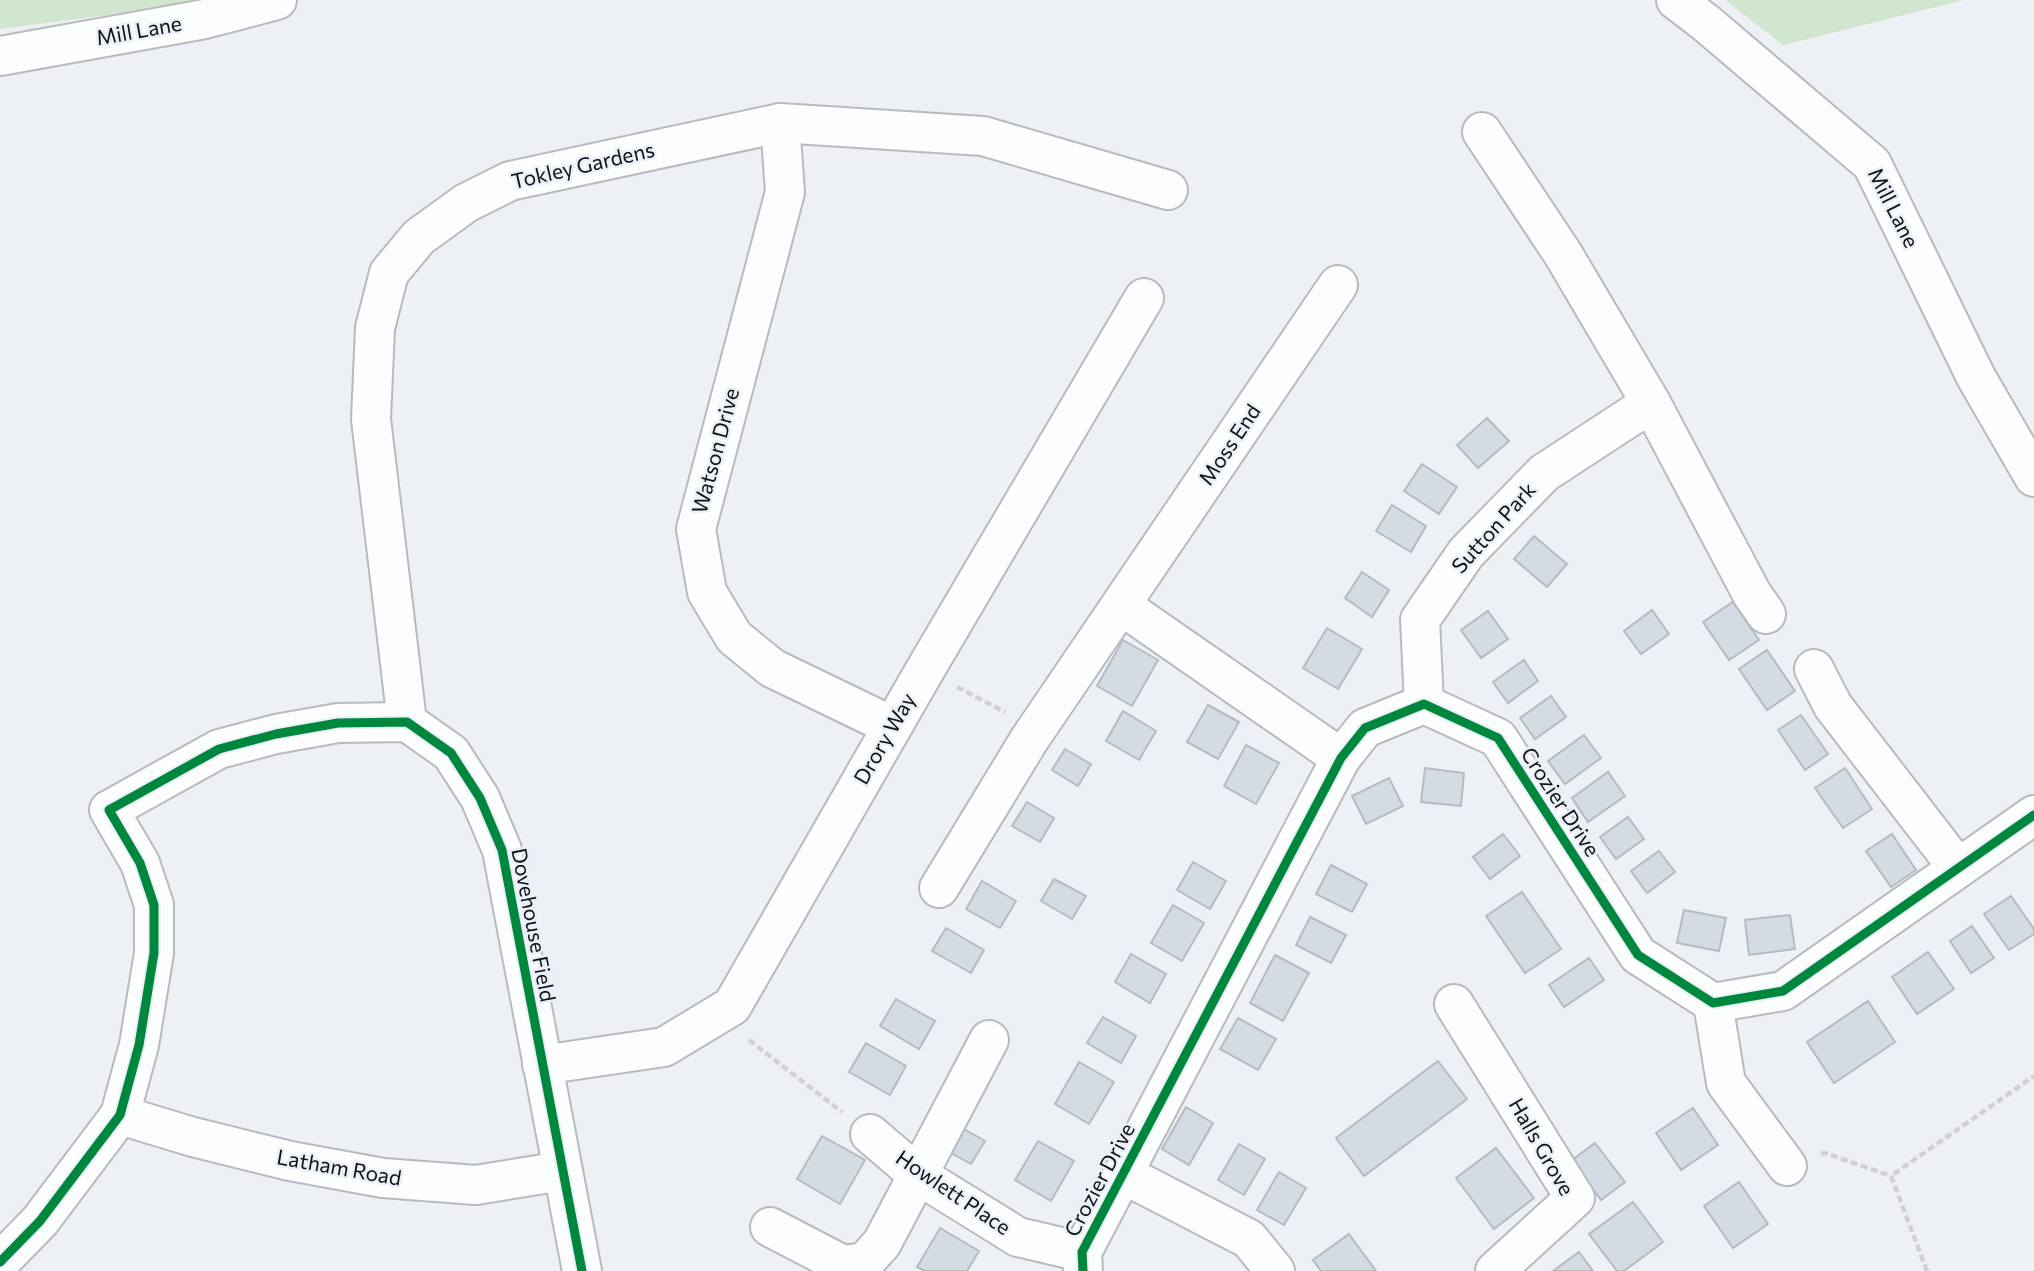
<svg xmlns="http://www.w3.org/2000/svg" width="2034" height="1271" font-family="Commissioner,sans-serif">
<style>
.green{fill:#d1e6cf}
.building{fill:#d3dbe5;stroke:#b8bbbe;stroke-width:2}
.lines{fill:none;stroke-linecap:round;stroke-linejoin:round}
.minor-casing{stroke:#b8bbbe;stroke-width:42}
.path{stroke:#d1d1d3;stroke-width:4.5;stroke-dasharray:7 3.5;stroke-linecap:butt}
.minor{stroke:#fcfdfd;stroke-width:38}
.cycleway-casing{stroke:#eaf0f7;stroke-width:13}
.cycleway{stroke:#00873e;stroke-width:9}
.labels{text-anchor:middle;stroke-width:5;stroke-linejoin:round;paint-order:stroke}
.street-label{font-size:21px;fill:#101214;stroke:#eaf0f7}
</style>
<rect width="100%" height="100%" fill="#edf0f4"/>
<g class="green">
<polygon points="0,0 209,0 177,6 0,29"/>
<polygon points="1725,0 1964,0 1783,45"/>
</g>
<g class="building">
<polygon points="1487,418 1509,441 1478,468 1457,445"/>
<polygon points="1422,464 1457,487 1439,514 1404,491"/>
<polygon points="1392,505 1426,526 1411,552 1376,531"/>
<polygon points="1534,536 1567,564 1547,587 1514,559"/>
<polygon points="1362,572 1389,590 1372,617 1345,598"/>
<polygon points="1733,602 1759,640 1729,660 1703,622"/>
<polygon points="1652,610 1669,634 1641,654 1624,631"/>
<polygon points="1488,611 1508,639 1481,658 1461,630"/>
<polygon points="1327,628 1362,649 1338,689 1303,668"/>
<polygon points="1123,640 1158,660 1132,706 1097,686"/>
<polygon points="1767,650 1795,691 1767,710 1739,669"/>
<polygon points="1524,660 1538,681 1508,703 1493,682"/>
<polygon points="1551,696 1566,717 1535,739 1520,718"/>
<polygon points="1208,705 1239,722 1218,759 1187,742"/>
<polygon points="1123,711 1156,731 1139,760 1106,741"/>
<polygon points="1801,715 1828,754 1805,770 1778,730"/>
<polygon points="1584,735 1601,758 1565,784 1548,761"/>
<polygon points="1246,745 1279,763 1256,804 1224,786"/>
<polygon points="1065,749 1091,764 1078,786 1052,770"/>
<polygon points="1425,768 1464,773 1461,806 1421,802"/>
<polygon points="1845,768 1872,809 1843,828 1815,788"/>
<polygon points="1608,772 1625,796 1588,822 1572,798"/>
<polygon points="1389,778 1403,806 1366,824 1352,796"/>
<polygon points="1027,802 1054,818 1040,842 1012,826"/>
<polygon points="1628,817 1644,839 1616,859 1600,837"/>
<polygon points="1503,834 1520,856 1490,879 1473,857"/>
<polygon points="1892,834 1916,870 1891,887 1866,851"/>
<polygon points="1659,851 1675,872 1647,893 1631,871"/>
<polygon points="1193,862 1226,881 1210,909 1177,890"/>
<polygon points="1331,865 1367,884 1352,912 1316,894"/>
<polygon points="1054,879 1086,896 1072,919 1041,901"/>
<polygon points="982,881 1016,901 1000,928 966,909"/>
<polygon points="1522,892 1561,949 1525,973 1486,916"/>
<polygon points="2011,896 2034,929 2034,934 2009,950 1984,914"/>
<polygon points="1173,905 1204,923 1182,961 1151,943"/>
<polygon points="1684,910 1726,918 1719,951 1677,943"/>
<polygon points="1790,915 1795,949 1749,955 1745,920"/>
<polygon points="1310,917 1346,935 1331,963 1296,945"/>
<polygon points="1972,926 1994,958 1971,973 1950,941"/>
<polygon points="946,928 984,950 971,973 932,951"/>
<polygon points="1928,952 1954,989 1917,1014 1892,977"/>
<polygon points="1131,954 1166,974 1150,1003 1115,982"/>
<polygon points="1275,955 1309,973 1283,1021 1250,1003"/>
<polygon points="1589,958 1604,980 1564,1007 1549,985"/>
<polygon points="896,999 935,1021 919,1049 880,1026"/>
<polygon points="1868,1001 1895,1042 1834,1083 1807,1042"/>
<polygon points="1103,1017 1136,1036 1121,1063 1087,1043"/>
<polygon points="1238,1018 1276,1039 1258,1070 1220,1049"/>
<polygon points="866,1043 906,1066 890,1095 849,1072"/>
<polygon points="1438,1061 1467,1099 1364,1176 1336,1138"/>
<polygon points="1079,1062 1114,1082 1089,1124 1055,1104"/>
<polygon points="1186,1107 1213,1123 1189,1165 1162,1149"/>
<polygon points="1693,1108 1718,1145 1681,1170 1656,1133"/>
<polygon points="957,1125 985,1141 971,1164 944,1149"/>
<polygon points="822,1136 865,1160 840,1204 797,1179"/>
<polygon points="1038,1141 1074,1161 1051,1201 1015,1180"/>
<polygon points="1595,1143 1625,1182 1601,1200 1572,1160"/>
<polygon points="1239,1144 1265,1159 1244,1195 1218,1180"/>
<polygon points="1496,1148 1534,1198 1494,1229 1456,1178"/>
<polygon points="1279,1172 1306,1188 1284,1225 1257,1210"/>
<polygon points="1739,1182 1768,1224 1733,1248 1704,1206"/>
<polygon points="1633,1202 1663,1242 1624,1271 1617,1271 1589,1234"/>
<polygon points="940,1228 979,1251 967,1271 925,1271 917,1267"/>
<polygon points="1349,1234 1376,1271 1321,1271 1313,1260"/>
<polygon points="1579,1252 1593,1271 1553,1271"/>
</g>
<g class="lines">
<defs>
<g id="minor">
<polyline points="1676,0 1706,23 1872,164 1976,377 2034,477"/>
<polyline points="0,56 205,19 277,0"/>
<polyline points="780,123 785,192 696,529 707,592 734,637 772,668 892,726"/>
<polyline points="1651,403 1752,594 1766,614"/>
<polyline points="1122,606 1341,758"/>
<polyline points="1814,669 1833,706 1958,868"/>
<polyline points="1424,704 1420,620 1466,553 1544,473 1651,403 1563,254 1482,132"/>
<polyline points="407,722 371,419 375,328 389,273 419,237 466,203 510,181 780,123 983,136 1168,190"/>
<polyline points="939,888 1029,740 1338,285"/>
<polyline points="1713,1003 1726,1083 1787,1166"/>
<polyline points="1454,1004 1575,1198 1495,1271"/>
<polyline points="542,1065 664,1047 732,1006 925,670 1144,298"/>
<polyline points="120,1115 193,1137 290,1161 383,1178 476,1185 562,1171"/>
<polyline points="870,1134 918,1175 1018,1237 1082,1252"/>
<polyline points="1123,1174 1249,1239 1275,1271"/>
<polyline points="770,1227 843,1265 865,1262 882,1243 989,1040"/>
<polyline points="0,1262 40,1221 120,1115 139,1045 154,953 154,905 140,863 109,810 219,749 276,734 338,723 407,722 451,753 480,798 502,850 582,1271"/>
<polyline points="1083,1271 1082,1252 1341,758 1365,728 1424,704 1498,738 1638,955 1713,1003 1783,991 2034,815"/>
</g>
</defs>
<use href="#minor" class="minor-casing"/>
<g class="path">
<polyline points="957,687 1005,712"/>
<polyline points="749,1040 842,1112"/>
<polyline points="1821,1154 1825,1153 1891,1176"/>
<polyline points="1927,1271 1891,1176 2034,1076"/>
</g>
<use href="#minor" class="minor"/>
<defs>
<g id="cycleway">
<polyline points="0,1262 40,1221 120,1115 139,1045 154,953 154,905 140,863 109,810 219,749 276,734 338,723 407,722 451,753 480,798 502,850 582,1271"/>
<polyline points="1083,1271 1082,1252 1341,758 1365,728 1424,704 1498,738 1638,955 1713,1003 1783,991 2034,815"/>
</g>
</defs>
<use href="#cycleway" class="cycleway-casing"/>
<use href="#cycleway" class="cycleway"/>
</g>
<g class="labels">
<g class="street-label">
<text transform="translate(139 31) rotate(-10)" y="7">Mill Lane</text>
<text transform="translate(583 166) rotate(-13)" y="7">Tokley Gardens</text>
<text transform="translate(1893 208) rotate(63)" y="7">Mill Lane</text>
<text transform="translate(1230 445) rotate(-56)" y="7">Moss End</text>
<text transform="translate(716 451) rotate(-75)" y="7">Watson Drive</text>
<text transform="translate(1494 528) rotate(-48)" y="7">Sutton Park</text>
<text transform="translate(885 739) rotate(-60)" y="7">Drory Way</text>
<text transform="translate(1560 802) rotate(57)" y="7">Crozier Drive</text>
<text transform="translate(533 925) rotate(79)" y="7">Dovehouse Field</text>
<text transform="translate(1541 1147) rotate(60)" y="7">Halls Grove</text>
<text transform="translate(339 1168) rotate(10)" y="7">Latham Road</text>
<text transform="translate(1100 1180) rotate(-62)" y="7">Crozier Drive</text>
<text transform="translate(953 1193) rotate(34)" y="7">Howlett Place</text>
</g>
</g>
</svg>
